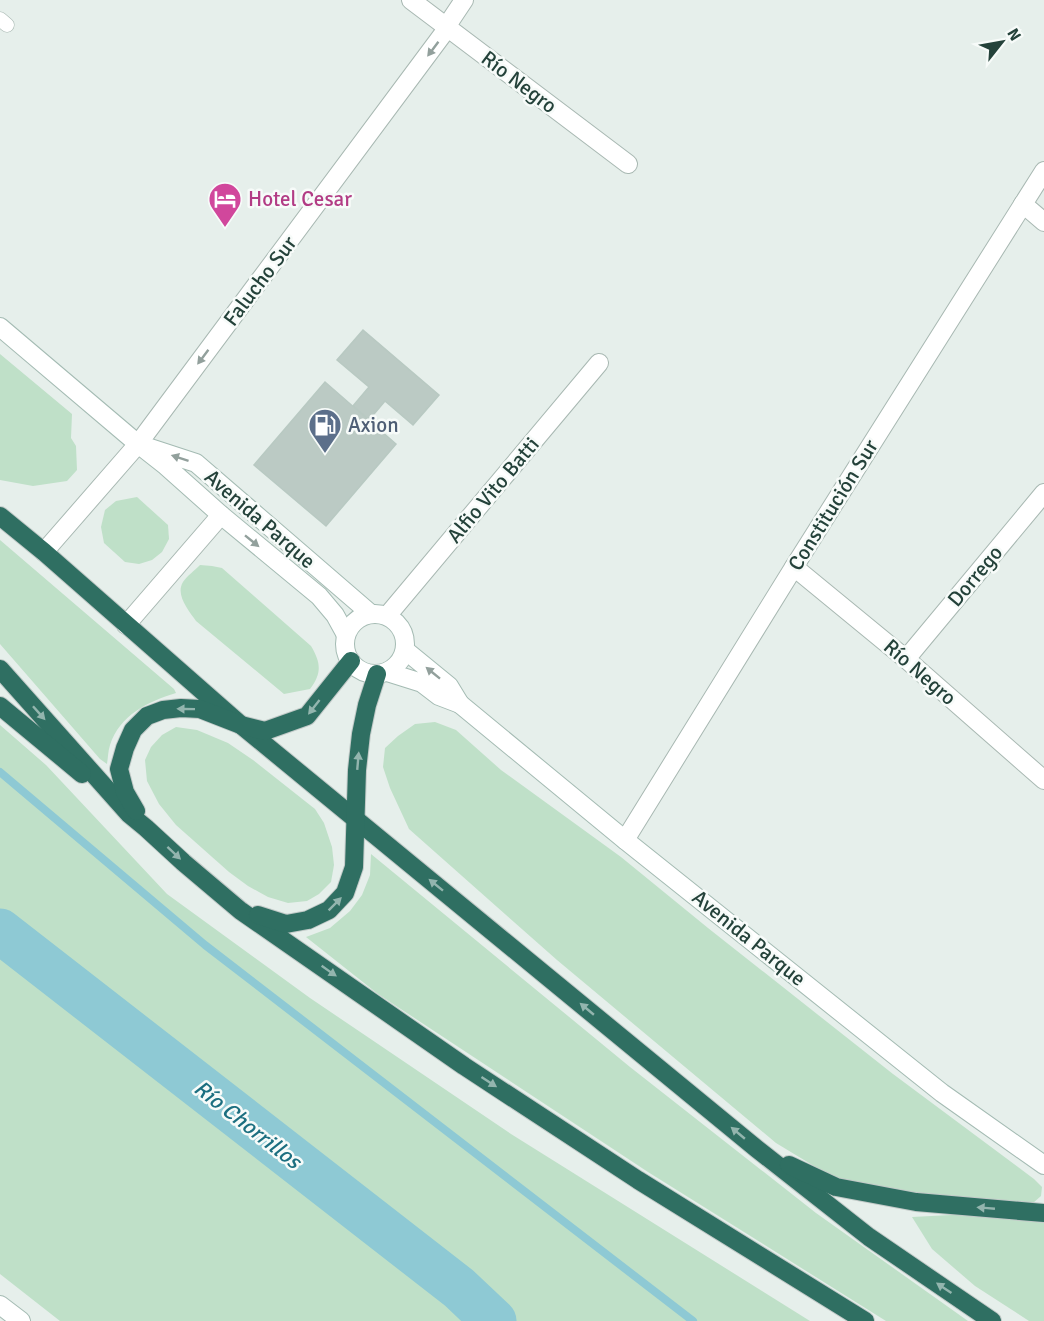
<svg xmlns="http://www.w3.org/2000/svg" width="1044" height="1321" font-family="Signika,sans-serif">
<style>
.green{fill:#bfe0c8}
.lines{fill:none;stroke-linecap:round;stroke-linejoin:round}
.stream{stroke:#8ec9d4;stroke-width:8}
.river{stroke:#8ec9d4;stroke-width:45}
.building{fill:#bbcac4;stroke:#b8c9c2;stroke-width:1.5}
.lane-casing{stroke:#a8b8b2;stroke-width:15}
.street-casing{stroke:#a8b8b2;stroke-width:20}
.secondary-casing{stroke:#a4bbb3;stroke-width:20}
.highway-casing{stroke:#c2cac8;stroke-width:20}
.lane{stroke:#fff;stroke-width:14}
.street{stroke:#fff;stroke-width:18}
.secondary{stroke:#fff;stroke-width:18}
.highway{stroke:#2f6f62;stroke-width:18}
.oneway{fill:#92a09c}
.oneway2{fill:#93b5ae}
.labels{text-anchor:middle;stroke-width:5;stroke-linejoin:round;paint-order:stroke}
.street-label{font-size:21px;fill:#24423a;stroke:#f7fbf9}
.hotel-label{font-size:21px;fill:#b23c85;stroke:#f7fbf9;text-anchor:start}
.service-label{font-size:21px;fill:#4e5e75;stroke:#f7fbf9;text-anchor:start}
.water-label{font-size:22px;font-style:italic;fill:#1c6f80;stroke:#f7fbf9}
</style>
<rect width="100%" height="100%" fill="#e6efeb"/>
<g class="green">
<polygon points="0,354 72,414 71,438 76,446 77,470 67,481 33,486 0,480"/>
<polygon points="137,497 168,525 169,539 162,552 152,560 139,564 125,562 104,543 101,527 105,510 116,501"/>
<path d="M0 540 174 689 176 693C147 702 120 715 110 745 108 751 108 758 107 764L100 759 0 644Z"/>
<path d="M200 565 212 566 222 568 311 646C321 663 322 673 310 689L284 694 196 621C189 611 175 595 183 582 187 576 195 570 200 565Z"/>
<polygon points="435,722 456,730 501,770 621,857 708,928 893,1074 1034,1179 1042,1187 1041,1196 1033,1203 914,1193 837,1180 776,1143 557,960 409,829 390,788 383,767 385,748 398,736 415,724"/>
<polygon points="0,725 46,765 167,894 310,998 511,1134 810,1321 60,1321 0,1274"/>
<polygon points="176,727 197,730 228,743 253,760 315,809 324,823 332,847 334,865 331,882 319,894 307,901 288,903 268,897 248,886 229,872 176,825 159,804 147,781 145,760 151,747 162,735"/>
<polygon points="371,854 630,1067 816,1213 968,1321 886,1321 648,1172 378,994 306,937 330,928 350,911 362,895 370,875"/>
<polygon points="970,1214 1044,1223 1044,1321 1029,1321 975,1286 932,1249 912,1217"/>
</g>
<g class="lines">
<polyline class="stream" points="0,772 205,945 693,1321"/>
<polyline class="river" points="0,931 459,1288 494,1321"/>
</g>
<g class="building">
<polygon points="363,330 439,395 413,425 385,401 369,420 353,406 369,387 337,360"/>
<polygon points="325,382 396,444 326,526 254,465"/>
</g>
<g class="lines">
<defs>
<polyline id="lane" points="0,19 7,25"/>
<g id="street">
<polyline points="411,0 628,164"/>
<polyline points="1023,204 1044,222"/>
<polyline points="44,552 138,444 443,34 446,27 464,0"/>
<polyline points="794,567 906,659 1044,780"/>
<polyline points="387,616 599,363"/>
<polyline points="126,625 221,515"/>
<polyline points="906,659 1044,493"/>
<polyline points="625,840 794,567 1044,171"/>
</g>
<g id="secondary">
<polyline points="0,327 138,444"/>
<circle cx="375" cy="644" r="30"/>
<polyline points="346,635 335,615 319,596 221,515 166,466 138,444 196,463 371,614"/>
<polyline points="387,672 422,683 439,696 460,704 449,686 405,650"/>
<polyline points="460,704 625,840 942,1093 1044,1165"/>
<polyline points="0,1305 21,1321"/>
</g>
<g id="highway">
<polyline points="0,516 44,552 241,725 757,1149 869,1237 992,1321"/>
<polyline points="0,669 129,814 146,828 183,862 241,911 464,1066 638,1180 865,1321"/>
<polyline points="0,706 82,774"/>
<polyline points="136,811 125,792 119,769 125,748 133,730 147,716 163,710 181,708 200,709 241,725 265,731 307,716 351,661"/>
<polyline points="258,915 286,924 308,920 329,910 345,893 354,867 357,770 361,734 367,705 377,674"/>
<polyline points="789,1165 836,1187 916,1202 1044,1213"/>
</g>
</defs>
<use href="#lane" class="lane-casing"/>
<use href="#street" class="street-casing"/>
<use href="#secondary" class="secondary-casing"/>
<use href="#highway" class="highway-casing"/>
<use href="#lane" class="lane"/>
<use href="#street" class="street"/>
<use href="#secondary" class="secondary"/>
<use href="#highway" class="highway"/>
</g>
<defs><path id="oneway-solid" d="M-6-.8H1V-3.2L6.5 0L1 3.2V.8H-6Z" transform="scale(1.5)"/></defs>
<g class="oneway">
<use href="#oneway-solid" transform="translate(433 49) rotate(127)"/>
<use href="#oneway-solid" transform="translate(203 357) rotate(127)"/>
<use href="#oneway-solid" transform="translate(180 458) rotate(-162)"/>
<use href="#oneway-solid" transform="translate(252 541) rotate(39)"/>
<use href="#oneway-solid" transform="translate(433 673) rotate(-141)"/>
</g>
<g class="oneway2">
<use href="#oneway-solid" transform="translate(314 707) rotate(128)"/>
<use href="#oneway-solid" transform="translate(186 709) rotate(-179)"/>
<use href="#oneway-solid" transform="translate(39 713) rotate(48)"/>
<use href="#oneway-solid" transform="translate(358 761) rotate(-85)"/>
<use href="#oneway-solid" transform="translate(174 853) rotate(43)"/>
<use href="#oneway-solid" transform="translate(436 885) rotate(-141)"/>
<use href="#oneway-solid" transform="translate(335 904) rotate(-45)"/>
<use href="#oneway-solid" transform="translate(329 971) rotate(35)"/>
<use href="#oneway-solid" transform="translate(587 1009) rotate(-140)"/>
<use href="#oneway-solid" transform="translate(489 1082) rotate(33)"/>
<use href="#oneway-solid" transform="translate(738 1133) rotate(-140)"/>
<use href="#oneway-solid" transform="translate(986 1208) rotate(-175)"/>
<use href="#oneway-solid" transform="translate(944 1288) rotate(-146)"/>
</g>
<defs>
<symbol id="hotel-pin" viewBox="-11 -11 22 30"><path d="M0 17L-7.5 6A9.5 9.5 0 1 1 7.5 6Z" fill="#d1479c" stroke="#f7fbf9"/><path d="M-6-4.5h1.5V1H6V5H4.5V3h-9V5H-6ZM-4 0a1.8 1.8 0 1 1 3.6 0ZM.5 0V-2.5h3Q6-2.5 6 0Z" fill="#fff"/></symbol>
<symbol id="fuel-pin" viewBox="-11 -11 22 30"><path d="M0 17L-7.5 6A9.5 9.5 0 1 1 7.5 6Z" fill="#5c6f8a" stroke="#f7fbf9"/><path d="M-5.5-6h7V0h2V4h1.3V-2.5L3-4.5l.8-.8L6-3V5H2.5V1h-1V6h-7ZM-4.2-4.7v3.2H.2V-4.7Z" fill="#fff"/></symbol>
</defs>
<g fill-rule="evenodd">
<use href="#hotel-pin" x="206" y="180" width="38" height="52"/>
<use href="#fuel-pin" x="306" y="406" width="38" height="52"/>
</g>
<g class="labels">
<g class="street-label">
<text transform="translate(519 82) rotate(37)" y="7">Río Negro</text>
<text transform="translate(260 281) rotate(-53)" y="7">Falucho Sur</text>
<text transform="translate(493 490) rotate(-50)" y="7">Alfio Vito Batti</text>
<text transform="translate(833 505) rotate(-58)" y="7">Constitución Sur</text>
<text transform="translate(260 519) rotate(41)" y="7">Avenida Parque</text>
<text transform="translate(975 576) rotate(-50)" y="7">Dorrego</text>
<text transform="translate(920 672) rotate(41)" y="7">Río Negro</text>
<text transform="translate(749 938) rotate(39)" y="7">Avenida Parque</text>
</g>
<g class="hotel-label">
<text x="248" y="206">Hotel Cesar</text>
</g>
<g class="service-label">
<text x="348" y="432">Axion</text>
</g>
<g class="water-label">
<text transform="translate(248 1124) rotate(38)" y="8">Río Chorrillos</text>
</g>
</g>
<g transform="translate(1002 42) rotate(59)" stroke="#f7fbf9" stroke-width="4.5" paint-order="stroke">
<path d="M0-4.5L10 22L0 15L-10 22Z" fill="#24423a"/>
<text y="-9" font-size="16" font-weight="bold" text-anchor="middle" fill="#24423a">N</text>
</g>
</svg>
